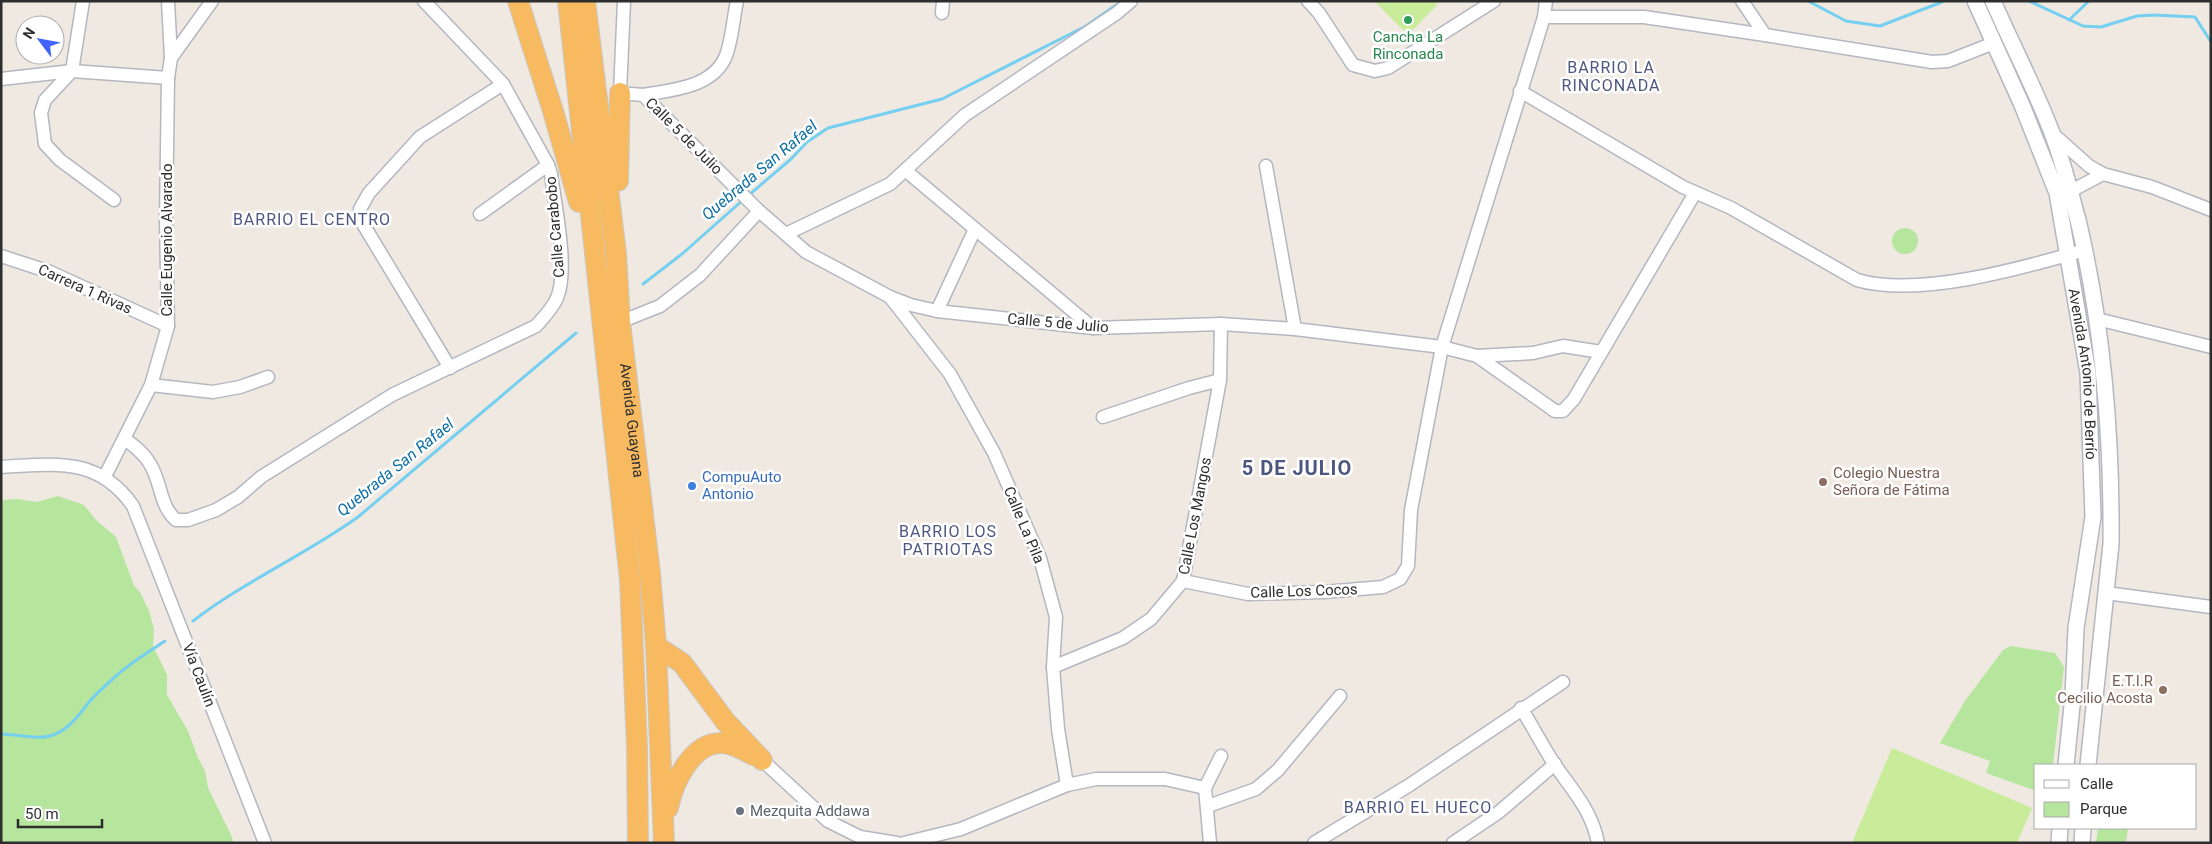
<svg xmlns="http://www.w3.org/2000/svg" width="2212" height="844" font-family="Roboto,sans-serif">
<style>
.green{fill:#b6e59e}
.pitch{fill:#c9ec9a}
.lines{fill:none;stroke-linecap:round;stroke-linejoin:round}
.stream{stroke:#75cff0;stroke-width:3}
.minor-casing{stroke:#b4b7c1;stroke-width:15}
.tertiary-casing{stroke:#b4b7c1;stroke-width:18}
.trunk-casing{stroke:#c9c9c9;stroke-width:22}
.minor{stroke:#fff;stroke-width:12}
.tertiary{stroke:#fff;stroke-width:15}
.trunk{stroke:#f8ba60;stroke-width:20}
.leisure-dot{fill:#2e9e5b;stroke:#fff;stroke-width:2}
.education-dot{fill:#8d6e63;stroke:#fff;stroke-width:2}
.shop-dot{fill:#3f7fe0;stroke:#fff;stroke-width:2}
.worship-dot{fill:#6b7280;stroke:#fff;stroke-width:2}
.labels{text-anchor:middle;stroke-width:5;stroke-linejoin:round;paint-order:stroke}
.leisure-label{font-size:15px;fill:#27864d;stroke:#fff}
.street-label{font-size:15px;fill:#2e2e2e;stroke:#fff}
.education-label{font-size:15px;fill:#785e54;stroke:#fff;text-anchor:start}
.shop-label{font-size:15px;fill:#366cbe;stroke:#fff;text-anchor:start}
.worship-label{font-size:15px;fill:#5b616d;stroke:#fff;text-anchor:start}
.neighbourhood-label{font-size:16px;letter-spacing:1px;fill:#4d5680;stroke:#fff}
.water-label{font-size:16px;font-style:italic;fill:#0d6fa3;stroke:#fff}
.district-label{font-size:20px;font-weight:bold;letter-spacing:1px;fill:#4d5680;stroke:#fff}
</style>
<rect width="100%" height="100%" fill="#efe9e1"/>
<g class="green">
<circle cx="1905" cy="241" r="13"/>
<polygon points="58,496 84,505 96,520 116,537 134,586 140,592 149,611 154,629 153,646 167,675 167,695 188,731 198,758 205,771 208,788 232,837 233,843 1,843 1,500 17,499 36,502"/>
<polygon points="2011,646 2055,653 2064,667 2053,765 2036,765 2036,791 1986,773 1990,761 1940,743 1965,701 2003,650"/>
<polygon points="2098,828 2128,828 2126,843 2096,843"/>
</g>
<g class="pitch">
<polygon points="1374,1 1433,1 1437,5 1408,35"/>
<polygon points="1892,748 2032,808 2017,843 1852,843"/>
</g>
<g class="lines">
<g class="stream">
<polyline points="1808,1 1846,21 1880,26 1942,2"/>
<polyline points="2029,1 2083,26 2101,27 2137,16 2154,15 2195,17 2211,42"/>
<polyline points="2069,20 2089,1"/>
<polyline points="749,195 791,159 807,142 828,128 942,99 1086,26 1119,3"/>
<polyline points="643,284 682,254 744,199"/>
<path d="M193 621C245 581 305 555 358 517L576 333"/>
<path d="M1 734C18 734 34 740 50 736 69 731 79 714 90 701 98 692 107 684 115 677 130 663 149 652 165 641"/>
</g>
<defs>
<g id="minor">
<polyline points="83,1 72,71 45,100 41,113 45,144 60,160 114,200"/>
<polyline points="168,1 171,58"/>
<polyline points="624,1 620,93 643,95 759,211 806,252 890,297 911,305 937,311 1093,328 1221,324 1295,329 1442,347 1477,356 1555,411 1563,411 1574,399 1695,193"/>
<polyline points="1308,1 1319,13 1353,65 1375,71 1388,68 1494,1"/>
<polyline points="1742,1 1765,35 1932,62 1948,61 1994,43"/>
<polyline points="942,13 943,1"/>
<polyline points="1544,17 1644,17 1765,35"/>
<polyline points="1,79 72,71 168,78"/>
<path d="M1520 91 1683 187 1731 208 1857 280C1918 298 2023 268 2085 250"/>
<path d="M643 95C671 90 711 88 725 58 732 42 733 19 737 1"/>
<polyline points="2052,133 2089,166 2103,174 2152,187 2211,210"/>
<polyline points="1266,166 1295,329"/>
<polyline points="905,170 1093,328"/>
<polyline points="2071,191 2103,174"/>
<polyline points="480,214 548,165"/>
<polyline points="786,234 890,184 965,115 1117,13 1131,1"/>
<polyline points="1,256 50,272 168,326"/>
<polyline points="890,297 950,374 994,453 1040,558 1056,617 1053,667 1058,729 1067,785"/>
<polyline points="937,311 975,229"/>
<polyline points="2097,319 2211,347"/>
<polyline points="620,322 660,306 700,275 759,211"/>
<polyline points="1477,356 1533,353 1563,346 1601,352"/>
<polyline points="450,368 363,224 360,209 369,193 420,137 503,84"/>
<polyline points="151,385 213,392 240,387 268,377"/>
<polyline points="1103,417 1189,388 1220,380"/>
<path d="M125 439C134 446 144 453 150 464 162 483 159 505 176 520H188L216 510 238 497 261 477 392 395 536 326C544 317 552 309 557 298 569 269 555 206 551 174L548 165 503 84 424 1"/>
<path d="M1 467C55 464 98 456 133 506L265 843"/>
<polyline points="104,478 151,385 168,326 166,220 168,78 171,58 212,1"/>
<polyline points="1183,581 1248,594 1324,592 1383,587 1400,579 1408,566 1411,510 1442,347 1544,17 1546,1"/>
<polyline points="2106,593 2211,607"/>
<polyline points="1053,667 1123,638 1151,619 1183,581 1220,380 1221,324"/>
<path d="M1521 708C1533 727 1543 747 1555 765 1573 791 1592 811 1598 843"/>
<polyline points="762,760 828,821 860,837 897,843"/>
<polyline points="1208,806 1256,789 1278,770 1340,696"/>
<polyline points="904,843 961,829 1067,785 1096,779 1165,779 1205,788"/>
<polyline points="1210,843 1205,788 1221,756"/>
<polyline points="1314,843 1408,786 1563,682"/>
<polyline points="1453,843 1499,812 1555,764"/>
</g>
<g id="tertiary">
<path id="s1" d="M1975 1 2022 105 2057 193 2088 373 2093 517 2076 628 2073 696 2066 765"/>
<path d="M1993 1C2012 45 2035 88 2052 133 2063 161 2070 191 2078 220 2103 326 2112 436 2111 544L2088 765"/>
<polyline points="2059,843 2060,828"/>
<polyline points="2082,843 2083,828"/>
</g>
<g id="trunk">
<polyline points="518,1 553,111 579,202"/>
<polyline points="568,1 630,580 637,747 638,843"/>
<path id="s2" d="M585 1 616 253 620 322 650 573 656 646 664 843"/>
<polyline points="618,181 620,93"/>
<polyline points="656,646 682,663 725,721 762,760"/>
<path d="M668 808C673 783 692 741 723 743 734 744 744 750 753 755"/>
</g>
</defs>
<use href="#minor" class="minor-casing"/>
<use href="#tertiary" class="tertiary-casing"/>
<use href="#trunk" class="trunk-casing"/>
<use href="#minor" class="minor"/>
<use href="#tertiary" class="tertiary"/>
<use href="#trunk" class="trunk"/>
</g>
<circle class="leisure-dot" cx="1408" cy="20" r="5"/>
<g class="education-dot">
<circle cx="1823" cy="482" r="5"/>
<circle cx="2163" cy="690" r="5"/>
</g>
<circle class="shop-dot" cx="692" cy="486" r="5"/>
<circle class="worship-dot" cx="740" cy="811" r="5"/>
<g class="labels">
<g class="leisure-label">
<text x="1408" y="42">Cancha La<tspan x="1408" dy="17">Rinconada</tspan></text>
</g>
<g class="street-label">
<text transform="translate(684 136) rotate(45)" y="5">Calle 5 de Julio</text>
<text transform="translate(555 227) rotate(-95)" y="5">Calle Carabobo</text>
<text transform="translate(167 240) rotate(-90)" y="5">Calle Eugenio Alvarado</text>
<text transform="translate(85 289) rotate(24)" y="5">Carrera 1 Rivas</text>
<text transform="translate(1058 323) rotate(5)" y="5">Calle 5 de Julio</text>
<text dy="5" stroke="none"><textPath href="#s1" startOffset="392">Avenida Antonio de Berrío</textPath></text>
<text dy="5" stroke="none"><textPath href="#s2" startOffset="422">Avenida Guayana</textPath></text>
<text transform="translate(1195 516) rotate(-79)" y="5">Calle Los Mangos</text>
<text transform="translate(1024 525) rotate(67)" y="5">Calle La Pila</text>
<text transform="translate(1304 591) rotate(-2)" y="5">Calle Los Cocos</text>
<text transform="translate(199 675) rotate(69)" y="5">Vía Caulín</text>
</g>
<g class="education-label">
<text x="1833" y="478">Colegio Nuestra<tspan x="1833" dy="17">Señora de Fátima</tspan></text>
<text x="2153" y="686" text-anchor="end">E.T.I.R<tspan x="2153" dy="17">Cecilio Acosta</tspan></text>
</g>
<g class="shop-label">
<text x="702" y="482">CompuAuto<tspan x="702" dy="17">Antonio</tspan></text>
</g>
<g class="worship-label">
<text x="750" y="816">Mezquita Addawa</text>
</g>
<g class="neighbourhood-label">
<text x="1611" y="73">BARRIO LA<tspan x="1611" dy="18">RINCONADA</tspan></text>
<text x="312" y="225">BARRIO EL CENTRO</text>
<text x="948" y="537">BARRIO LOS<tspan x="948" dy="18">PATRIOTAS</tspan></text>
<text x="1418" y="813">BARRIO EL HUECO</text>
</g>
<g class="water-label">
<text transform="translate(759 170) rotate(-40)" y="6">Quebrada San Rafael</text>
<text transform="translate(395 467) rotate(-39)" y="6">Quebrada San Rafael</text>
</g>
<g class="district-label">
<text x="1297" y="475">5 DE JULIO</text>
</g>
</g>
<rect width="2212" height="844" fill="none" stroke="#2e2e2e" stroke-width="5"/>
<rect x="2034" y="764" width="162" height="65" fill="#ffffff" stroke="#ababab"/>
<rect x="2044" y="780" width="25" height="8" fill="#ffffff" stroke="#ababab"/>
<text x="2080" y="789" font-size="15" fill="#2e2e2e">Calle</text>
<rect x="2044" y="802" width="25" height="15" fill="#b6e59e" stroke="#ababab"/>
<text x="2080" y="814" font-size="15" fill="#2e2e2e">Parque</text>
<g transform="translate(40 40) rotate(302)"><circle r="24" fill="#ffffff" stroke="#ababab"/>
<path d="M0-4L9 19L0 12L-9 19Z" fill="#4264fb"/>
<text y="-8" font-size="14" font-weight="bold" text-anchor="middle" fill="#2e2e2e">N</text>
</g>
<path d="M18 819v8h84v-8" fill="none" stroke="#2e2e2e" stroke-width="2.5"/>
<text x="25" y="819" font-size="15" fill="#2e2e2e" stroke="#ffffff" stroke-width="4" paint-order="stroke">50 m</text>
</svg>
